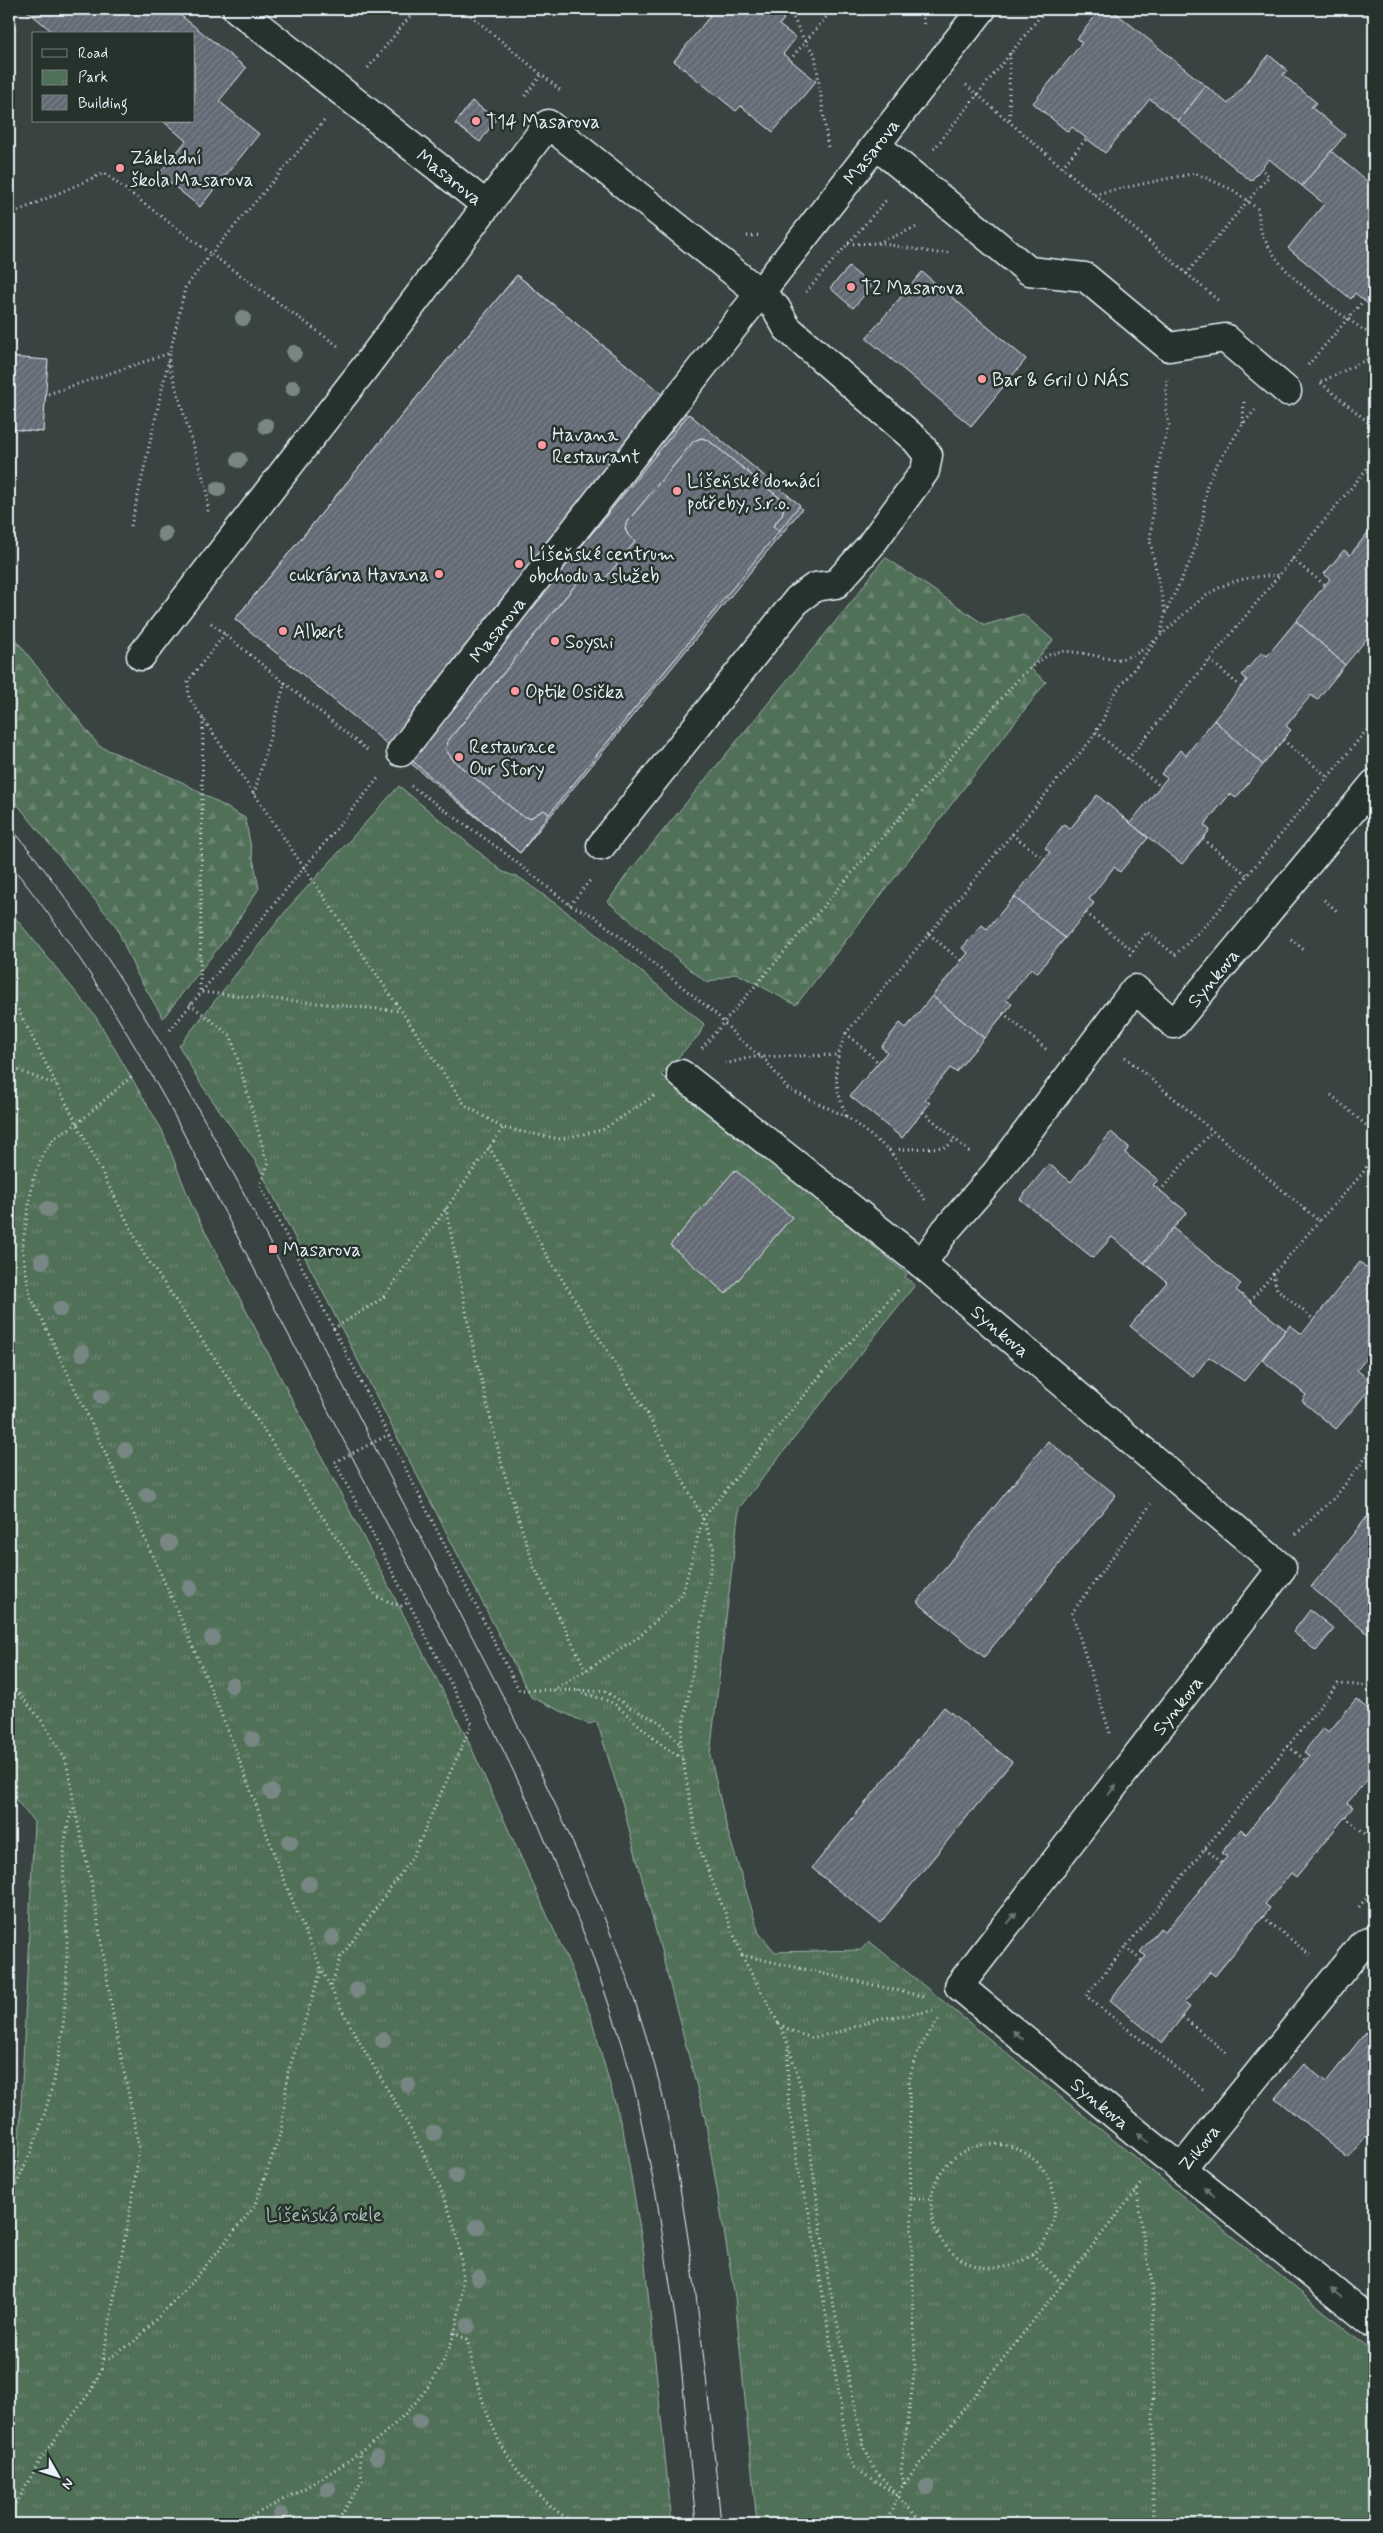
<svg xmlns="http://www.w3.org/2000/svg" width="1383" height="2533" font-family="Mynerve,sans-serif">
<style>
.forest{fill:url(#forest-firs);stroke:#9cb0a8}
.park{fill:url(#park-tufts);stroke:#9cb0a8}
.building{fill:url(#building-hatch);stroke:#e8f1f8}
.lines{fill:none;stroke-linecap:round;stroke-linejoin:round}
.minor-casing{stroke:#e8f1f8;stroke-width:31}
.path{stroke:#e8f1f8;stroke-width:3;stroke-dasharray:1 4;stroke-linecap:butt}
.minor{stroke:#26332d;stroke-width:28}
.tram{stroke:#e8f1f8;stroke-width:1}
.tree{fill:#788783}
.oneway{fill:#6a7674}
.poi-dot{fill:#ff9aa2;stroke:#26332d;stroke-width:2}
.labels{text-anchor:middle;stroke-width:5;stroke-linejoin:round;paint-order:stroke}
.poi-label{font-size:19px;fill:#e8f1f8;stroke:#26332d;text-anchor:start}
.street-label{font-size:19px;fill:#e8f1f8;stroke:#26332d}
.park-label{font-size:19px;fill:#acbdb8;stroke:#26332d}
</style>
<defs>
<pattern id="forest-firs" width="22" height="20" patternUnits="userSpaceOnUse" patternTransform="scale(1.25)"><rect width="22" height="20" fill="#517059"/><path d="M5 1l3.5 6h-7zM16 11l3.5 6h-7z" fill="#6a8572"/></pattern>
<pattern id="park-tufts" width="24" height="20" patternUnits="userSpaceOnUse" patternTransform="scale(1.25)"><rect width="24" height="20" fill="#517059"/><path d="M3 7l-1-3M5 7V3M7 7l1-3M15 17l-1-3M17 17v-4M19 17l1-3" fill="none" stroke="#6a8572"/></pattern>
<pattern id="building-hatch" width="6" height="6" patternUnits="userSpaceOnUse" patternTransform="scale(1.25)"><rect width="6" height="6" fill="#646a74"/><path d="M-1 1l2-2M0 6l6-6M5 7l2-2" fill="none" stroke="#7a8089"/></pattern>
</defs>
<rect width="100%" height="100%" fill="#394442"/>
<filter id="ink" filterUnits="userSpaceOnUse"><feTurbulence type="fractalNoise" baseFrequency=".02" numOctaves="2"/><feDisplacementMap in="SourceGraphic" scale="10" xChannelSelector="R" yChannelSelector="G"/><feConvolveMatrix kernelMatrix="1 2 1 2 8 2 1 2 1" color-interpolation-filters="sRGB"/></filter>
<g filter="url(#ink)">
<g class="forest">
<polygon points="885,557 985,625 1023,614 1053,640 1030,668 1046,682 796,1005 736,973 707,983 608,902 625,877 854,599"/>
<polygon points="9,631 99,746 182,782 245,818 259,888 229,934 163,1018 136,972 116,926 9,794"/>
</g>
<g class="park">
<polygon points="399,786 503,872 520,878 589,928 704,1024 699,1035 661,1075 685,1092 907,1274 905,1277 915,1285 739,1508 710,1755 727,1829 759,1933 775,1952 861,1950 869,1941 1374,2352 1374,2524 757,2524 735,2297 705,2118 622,1802 597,1722 588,1724 531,1697 256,1162 201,1084 179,1046 290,906"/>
<polygon points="9,910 96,1017 162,1130 192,1206 465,1734 568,1961 591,2017 624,2135 644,2254 672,2524 9,2524 9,2181 18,2170 34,1822 9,1791"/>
</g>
<g class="building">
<polygon points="25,9 173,9 246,68 219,101 259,134 200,207 159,174 186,141 163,121 194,121 194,34 55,34"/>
<polygon points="700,9 772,9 784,19 779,25 796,38 783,54 816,81 773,132 741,106 736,111 674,61 710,16"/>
<polygon points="1101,9 1111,9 1206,86 1178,121 1150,99 1105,153 1072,127 1068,132 1033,103 1082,43 1077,39"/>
<polygon points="1269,55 1287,70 1283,75 1317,103 1311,107 1345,135 1302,186 1269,159 1251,181 1178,121 1206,86 1228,104"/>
<polygon points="472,101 496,119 480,142 455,124"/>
<polygon points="1331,151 1374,187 1374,309 1355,293 1351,299 1288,248 1324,204 1302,186"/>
<polygon points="849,267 872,286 853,308 830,288"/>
<polygon points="922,272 1026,359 971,426 866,338"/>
<polygon points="517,275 640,376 362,717 235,619"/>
<polygon points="517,275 802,509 520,853 235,619"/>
<polygon points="9,357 48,360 43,432 9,429"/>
<polygon points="689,414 800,505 779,531 773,526 782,515 784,506 781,499 708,440 701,438 694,441 627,522 625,528 628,535 635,542 604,580 598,575 589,574 581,578 448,741 446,750 455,762 522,816 530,818 544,810 549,814 520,853 409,758"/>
<polygon points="701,438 708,440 781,499 784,506 782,515 773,526 779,531 549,814 544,810 530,818 522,816 455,762 446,750 448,741 581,578 589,574 598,575 604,580 635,542 628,535 625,528 627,522 694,441"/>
<polygon points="1374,525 1374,618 1368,625 1374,630 1345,665 1296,621 1330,579 1324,574 1344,550 1350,555"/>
<polygon points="1296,621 1345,665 1317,700 1311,695 1286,726 1291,730 1263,765 1214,720 1247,680 1242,675 1262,652 1267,656"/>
<polygon points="1214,720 1263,765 1236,798 1230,794 1204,825 1210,830 1182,864 1130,823 1167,778 1161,774 1180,750 1186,755"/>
<polygon points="1097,795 1148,838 1120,872 1114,867 1089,899 1094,903 1065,938 1014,897 1050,852 1045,848 1064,824 1070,829"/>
<polygon points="1014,897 1065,938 1037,973 1031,968 1006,1000 1012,1004 984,1038 932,996 968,953 962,948 982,925 987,929"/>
<polygon points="932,996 984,1038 956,1072 950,1068 925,1099 930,1103 902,1138 850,1096 887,1052 881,1047 900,1023 906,1028"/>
<polygon points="1111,1132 1129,1147 1125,1153 1158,1180 1153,1185 1187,1212 1144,1263 1112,1237 1093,1258 1020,1199 1049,1164 1071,1182"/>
<polygon points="735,1170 792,1217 726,1294 670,1245"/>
<polygon points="1173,1228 1241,1284 1236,1290 1286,1330 1244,1381 1209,1357 1193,1377 1130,1326 1167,1282 1144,1263"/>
<polygon points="1360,1262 1374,1274 1374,1349 1357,1370 1374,1384 1336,1429 1302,1401 1306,1395 1262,1360 1290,1325 1302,1334"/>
<polygon points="1048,1441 1116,1495 984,1657 917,1602"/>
<polygon points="1374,1508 1374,1639 1311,1587"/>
<polygon points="1310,1610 1334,1629 1316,1651 1293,1632"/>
<polygon points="1356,1699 1374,1714 1374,1772 1347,1803 1353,1807 1296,1877 1291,1873 1265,1904 1270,1908 1215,1976 1210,1972 1184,2003 1190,2007 1162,2043 1110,2000 1146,1956 1140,1952 1160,1928 1165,1932 1227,1857 1221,1853 1241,1829 1246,1834 1309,1756 1304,1752 1323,1728 1329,1732"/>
<polygon points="944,1707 1012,1762 880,1923 812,1868"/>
<polygon points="1366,2032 1374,2039 1374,2143 1366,2136 1348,2158 1275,2098 1304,2064 1326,2082"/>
</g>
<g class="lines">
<defs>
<g id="minor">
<path id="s1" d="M237 9 486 205"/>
<polyline points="877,146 1029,271 1085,277 1169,347 1225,338 1287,391"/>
<path id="s2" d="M141 656 366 366 548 124 760 293 982 9"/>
<path id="s3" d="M401 752 760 293 776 308 787 328 916 440 928 455 925 471 870 546 836 584 815 587 798 599 601 846"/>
<path id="s4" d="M681 1074 922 1264 1282 1568 959 1986 1143 2138 1374 2324"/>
<path id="s5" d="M922 1264 945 1231 996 1173 1135 989 1174 1024 1374 784"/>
<path id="s6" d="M1181 2169 1362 1945 1374 1940"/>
</g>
</defs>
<use href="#minor" class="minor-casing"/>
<g class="path">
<polyline points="463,9 560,90"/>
<polyline points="789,9 805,42 815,54 828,147"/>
<polyline points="919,9 923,16 924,27"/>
<polyline points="1359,9 1374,21"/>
<polyline points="1010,53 1009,92 1010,122"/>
<polyline points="790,60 833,9"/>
<polyline points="368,68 416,9"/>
<polyline points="966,85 1220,302"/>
<polyline points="525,96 542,74"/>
<polyline points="324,121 211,254 338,346"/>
<polyline points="934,149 1046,9"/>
<polyline points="1062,167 1087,138"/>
<path d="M1094 194 1195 173 1233 190 1258 209C1259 216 1259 225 1261 231 1281 281 1334 308 1374 337"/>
<polyline points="9,215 104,173 211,254 185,288 170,353 45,395"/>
<polyline points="747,236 760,235"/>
<polyline points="878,243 919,226"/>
<polyline points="848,244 878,243 938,253 951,252"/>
<polyline points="1186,274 1269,176 1261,169"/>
<polyline points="806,292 887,199"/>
<polyline points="168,361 207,491 208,512"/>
<polyline points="1308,365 1364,300"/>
<polyline points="1321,382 1374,356"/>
<polyline points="1321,383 1374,427"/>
<polyline points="1243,423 1244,400"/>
<polyline points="131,526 170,354"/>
<polyline points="1292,559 1325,585"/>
<polyline points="1165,612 1150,541 1155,488 1161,452 1169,425 1166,410 1167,380"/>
<polyline points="211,623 367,750"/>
<polyline points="1161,633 1165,614 1192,557 1203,519 1206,488 1214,469 1243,424 1255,410"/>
<polyline points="225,634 188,681 189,698 465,1105 503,1128 560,1139 602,1130 654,1096"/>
<polyline points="1367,638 1374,644"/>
<polyline points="1210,660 1241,687"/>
<polyline points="203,719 200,992 400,1011"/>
<polyline points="1096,732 1160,786"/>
<polyline points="1283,740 1328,777"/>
<polyline points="1128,759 1374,460"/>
<polyline points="411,786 501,850 570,905 594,916 716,1014 738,1038 766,1061 788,1089 847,1117 889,1150 926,1201"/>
<polyline points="254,794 285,682"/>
<polyline points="1012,834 1044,859"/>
<polyline points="1203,839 1247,875"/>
<polyline points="1324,900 1337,911"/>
<polyline points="570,905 592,878"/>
<polyline points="1086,913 1133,951"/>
<polyline points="929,934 961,961"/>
<polyline points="1291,939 1304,950"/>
<polyline points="1130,955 1147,932 1175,955 1210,921 1374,721"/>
<polyline points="9,992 144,1254 377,1597 401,1606 409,1602"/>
<polyline points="190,1004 231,1036 265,1155 269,1162 260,1185 519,1690 554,1690 639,1637 682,1595 703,1518 825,1370 898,1290"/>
<polyline points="1003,1013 1047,1050"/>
<polyline points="170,1030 380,776"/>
<polyline points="846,1033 878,1062"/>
<path d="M702 1048 1019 678C1051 650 1054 647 1097 656 1108 659 1116 661 1127 657 1144 652 1156 639 1170 627 1209 590 1225 577 1280 575"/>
<polyline points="1125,1057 1319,1221 1362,1174 1374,1155"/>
<polyline points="725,1064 752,1057 837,1055"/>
<polyline points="9,1067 56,1085"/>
<path d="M131 1077 78 1123 54 1138 43 1154 33 1180 22 1248 30 1295C98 1436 165 1577 224 1721 254 1795 278 1870 310 1943 324 1975 340 2008 358 2039 396 2108 468 2208 462 2288 460 2309 456 2332 448 2351 416 2431 308 2490 234 2524"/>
<polyline points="1331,1095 1374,1132"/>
<polyline points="923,1112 970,1152"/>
<path d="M846 1116C834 1083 832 1066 846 1033L1091 740 1103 720 1112 696 1158 639"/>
<polyline points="489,1147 520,1199 544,1251 648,1415 703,1518 714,1549 680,1744 698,1845 742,1955 926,1997"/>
<polyline points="889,1150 947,1147 955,1139"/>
<polyline points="1160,1191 1212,1131"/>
<polyline points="446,1208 472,1342 503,1469 534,1567 586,1670"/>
<polyline points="1273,1273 1277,1289 1313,1319"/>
<polyline points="1250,1301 1319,1221"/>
<polyline points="333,1329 383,1298 503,1128"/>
<polyline points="1296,1534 1336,1496 1374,1447"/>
<polyline points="9,1682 42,1721 65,1759 71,1782 74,1806 92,1885 115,2027 139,2146 135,2183 101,2369 93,2388 42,2457 9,2517"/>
<polyline points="555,1690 605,1691 631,1708 660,1722 680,1744"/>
<path d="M578 1690C589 1697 604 1697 614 1704 638 1722 656 1744 682 1758"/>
<polyline points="1110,1733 1072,1613 1151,1504"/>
<polyline points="1288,1746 1306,1761"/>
<polyline points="1345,1817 1374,1841"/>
<polyline points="1205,1849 1222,1863"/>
<polyline points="1359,1907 1374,1888"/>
<polyline points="1263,1917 1310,1955"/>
<polyline points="1125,1947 1142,1961"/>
<polyline points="742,1956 779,2024"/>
<polyline points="331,1986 341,1957 412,1858 472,1724 335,1462 388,1435"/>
<polyline points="1183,2017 1229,2055"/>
<polyline points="788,2049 788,2096 798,2170 811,2220 848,2454 853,2467 894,2493"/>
<polyline points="1203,2089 1086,1996 1338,1684 1374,1686"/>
<circle cx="993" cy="2206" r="62"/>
<polyline points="1137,2190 1142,2231 1153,2287 1153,2510 1155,2524"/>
<path d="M9 2198C53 2115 68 2037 67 1943 66 1897 57 1852 73 1808"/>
<path d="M930 2199H911L909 2083C914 2053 924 2040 941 2017"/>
<polyline points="1032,2255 1063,2284"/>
<path d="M453 2333 467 2339C482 2415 507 2482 576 2524"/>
<polyline points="104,2359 111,2357 135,2341 195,2279 254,2207 281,2132 288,2072 322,1968"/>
<polyline points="904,2484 901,2471 915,2368 911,2199"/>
<polyline points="336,2524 362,2481 359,2453"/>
<polyline points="886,2524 901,2488 1143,2182"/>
<polyline points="923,2524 875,2470 863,2444 828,2279 802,2090 788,2044 779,2024 794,2032 812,2038 846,2030 876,2019 933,2011"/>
</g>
<use href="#minor" class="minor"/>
<g class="tram">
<path d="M9 825C131 972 217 1140 304 1309 371 1440 438 1571 506 1702 568 1827 626 1953 661 2089 673 2138 680 2188 688 2238 702 2333 712 2428 721 2524"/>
<path d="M9 863C73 941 125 1027 174 1115L482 1706 534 1814 589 1946 622 2043 636 2095 657 2200 679 2343 696 2524"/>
</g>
</g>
<g class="tree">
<circle cx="243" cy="318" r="8"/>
<circle cx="294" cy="353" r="8"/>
<circle cx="293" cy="388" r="8"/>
<circle cx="266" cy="426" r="8"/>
<circle cx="239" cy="460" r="8"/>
<circle cx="218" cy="489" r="8"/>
<circle cx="165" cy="534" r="8"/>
<circle cx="48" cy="1209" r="8"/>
<circle cx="42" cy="1261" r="8"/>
<circle cx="60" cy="1309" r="8"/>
<circle cx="82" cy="1353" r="8"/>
<circle cx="102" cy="1396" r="8"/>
<circle cx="125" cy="1450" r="8"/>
<circle cx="147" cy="1495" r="8"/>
<circle cx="169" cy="1543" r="8"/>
<circle cx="190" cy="1588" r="8"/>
<circle cx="212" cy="1638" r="8"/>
<circle cx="232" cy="1685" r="8"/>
<circle cx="252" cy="1739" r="8"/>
<circle cx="271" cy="1792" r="8"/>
<circle cx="290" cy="1842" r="8"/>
<circle cx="309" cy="1884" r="8"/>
<circle cx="332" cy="1938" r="8"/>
<circle cx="357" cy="1990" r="8"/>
<circle cx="383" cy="2040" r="8"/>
<circle cx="408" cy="2085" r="8"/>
<circle cx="434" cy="2133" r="8"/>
<circle cx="456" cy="2176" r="8"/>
<circle cx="477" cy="2227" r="8"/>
<circle cx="478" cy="2278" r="8"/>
<circle cx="468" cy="2326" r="8"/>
<circle cx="419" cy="2421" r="8"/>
<circle cx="377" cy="2457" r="8"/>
<circle cx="927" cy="2487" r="8"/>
<circle cx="328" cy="2489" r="8"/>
<circle cx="281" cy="2515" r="8"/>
</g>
<defs><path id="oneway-solid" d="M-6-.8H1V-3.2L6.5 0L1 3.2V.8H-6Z" transform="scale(1.25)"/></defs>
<g class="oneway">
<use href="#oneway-solid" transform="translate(1112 1790) rotate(-52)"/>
<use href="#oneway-solid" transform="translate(1012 1918) rotate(-52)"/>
<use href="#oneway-solid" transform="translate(1018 2035) rotate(-140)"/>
<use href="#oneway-solid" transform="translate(1143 2138) rotate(-141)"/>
<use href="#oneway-solid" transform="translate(1209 2192) rotate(-141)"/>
<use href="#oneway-solid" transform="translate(1336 2293) rotate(-141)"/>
</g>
</g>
<g class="poi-dot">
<circle cx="476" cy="121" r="5"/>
<circle cx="120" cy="168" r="5"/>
<circle cx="851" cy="287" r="5"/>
<circle cx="982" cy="379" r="5"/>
<circle cx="542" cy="445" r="5"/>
<circle cx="677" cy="491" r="5"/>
<circle cx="519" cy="564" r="5"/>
<circle cx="439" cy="574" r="5"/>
<circle cx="283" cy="631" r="5"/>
<circle cx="555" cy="641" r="5"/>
<circle cx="515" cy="691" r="5"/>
<circle cx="459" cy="757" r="5"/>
<rect x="268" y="1244" width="10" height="10" rx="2.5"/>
</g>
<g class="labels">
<g class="poi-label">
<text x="486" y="128">T14 Masarova</text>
<text x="130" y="164">Základní<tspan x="130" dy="22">škola Masarova</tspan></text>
<text x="861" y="294">T2 Masarova</text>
<text x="992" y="386">Bar &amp; Gril U NÁS</text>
<text x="552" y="441">Havana<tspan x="552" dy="22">Restaurant</tspan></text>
<text x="687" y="487">Líšeňské domácí<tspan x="687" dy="22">potřeby, s.r.o.</tspan></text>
<text x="529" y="560">Líšeňské centrum<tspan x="529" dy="22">obchodu a služeb</tspan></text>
<text x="429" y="581" text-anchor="end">cukrárna Havana</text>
<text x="293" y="638">Albert</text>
<text x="565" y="648">Soyshi</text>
<text x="525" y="698">Optik Osička</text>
<text x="469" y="753">Restaurace<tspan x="469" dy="22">Our Story</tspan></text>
<text x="283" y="1256">Masarova</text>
</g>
<g class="street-label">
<text dy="7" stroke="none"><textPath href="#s2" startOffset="1121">Masarova</textPath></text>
<text dy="7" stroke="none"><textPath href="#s1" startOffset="271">Masarova</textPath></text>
<text dy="7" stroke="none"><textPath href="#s3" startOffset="156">Masarova</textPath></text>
<text dy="7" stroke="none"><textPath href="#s5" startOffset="461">Synkova</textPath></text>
<text dy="7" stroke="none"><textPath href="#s4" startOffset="410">Synkova</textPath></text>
<text transform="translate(1177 1705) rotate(-52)" y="7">Synkova</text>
<text dy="7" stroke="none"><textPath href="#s4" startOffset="1490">Synkova</textPath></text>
<text dy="7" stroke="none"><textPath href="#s6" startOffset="28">Zikova</textPath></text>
</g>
<g class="park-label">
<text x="324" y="2221">Líšeňská rokle</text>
</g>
</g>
<rect width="1383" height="2533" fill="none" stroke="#26332d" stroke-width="30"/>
<rect x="15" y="15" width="1353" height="2503" fill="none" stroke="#e8f1f8" stroke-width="2" filter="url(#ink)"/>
<rect x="32" y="32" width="162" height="90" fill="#26332d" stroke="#747f7e"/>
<rect x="42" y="49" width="25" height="8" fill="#26332d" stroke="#747f7e"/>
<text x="78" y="58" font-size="15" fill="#e8f1f8">Road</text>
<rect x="42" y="70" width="25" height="15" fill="url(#park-tufts)" stroke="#747f7e"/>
<text x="78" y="82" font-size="15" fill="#e8f1f8">Park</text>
<rect x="42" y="95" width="25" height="15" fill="url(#building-hatch)" stroke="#747f7e"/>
<text x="78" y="108" font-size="15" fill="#e8f1f8">Building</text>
<g transform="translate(58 2476) rotate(129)" stroke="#26332d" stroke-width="4" paint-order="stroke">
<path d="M0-4L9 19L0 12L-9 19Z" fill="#e8f1f8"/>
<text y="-8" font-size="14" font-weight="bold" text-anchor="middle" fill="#e8f1f8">N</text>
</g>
</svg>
